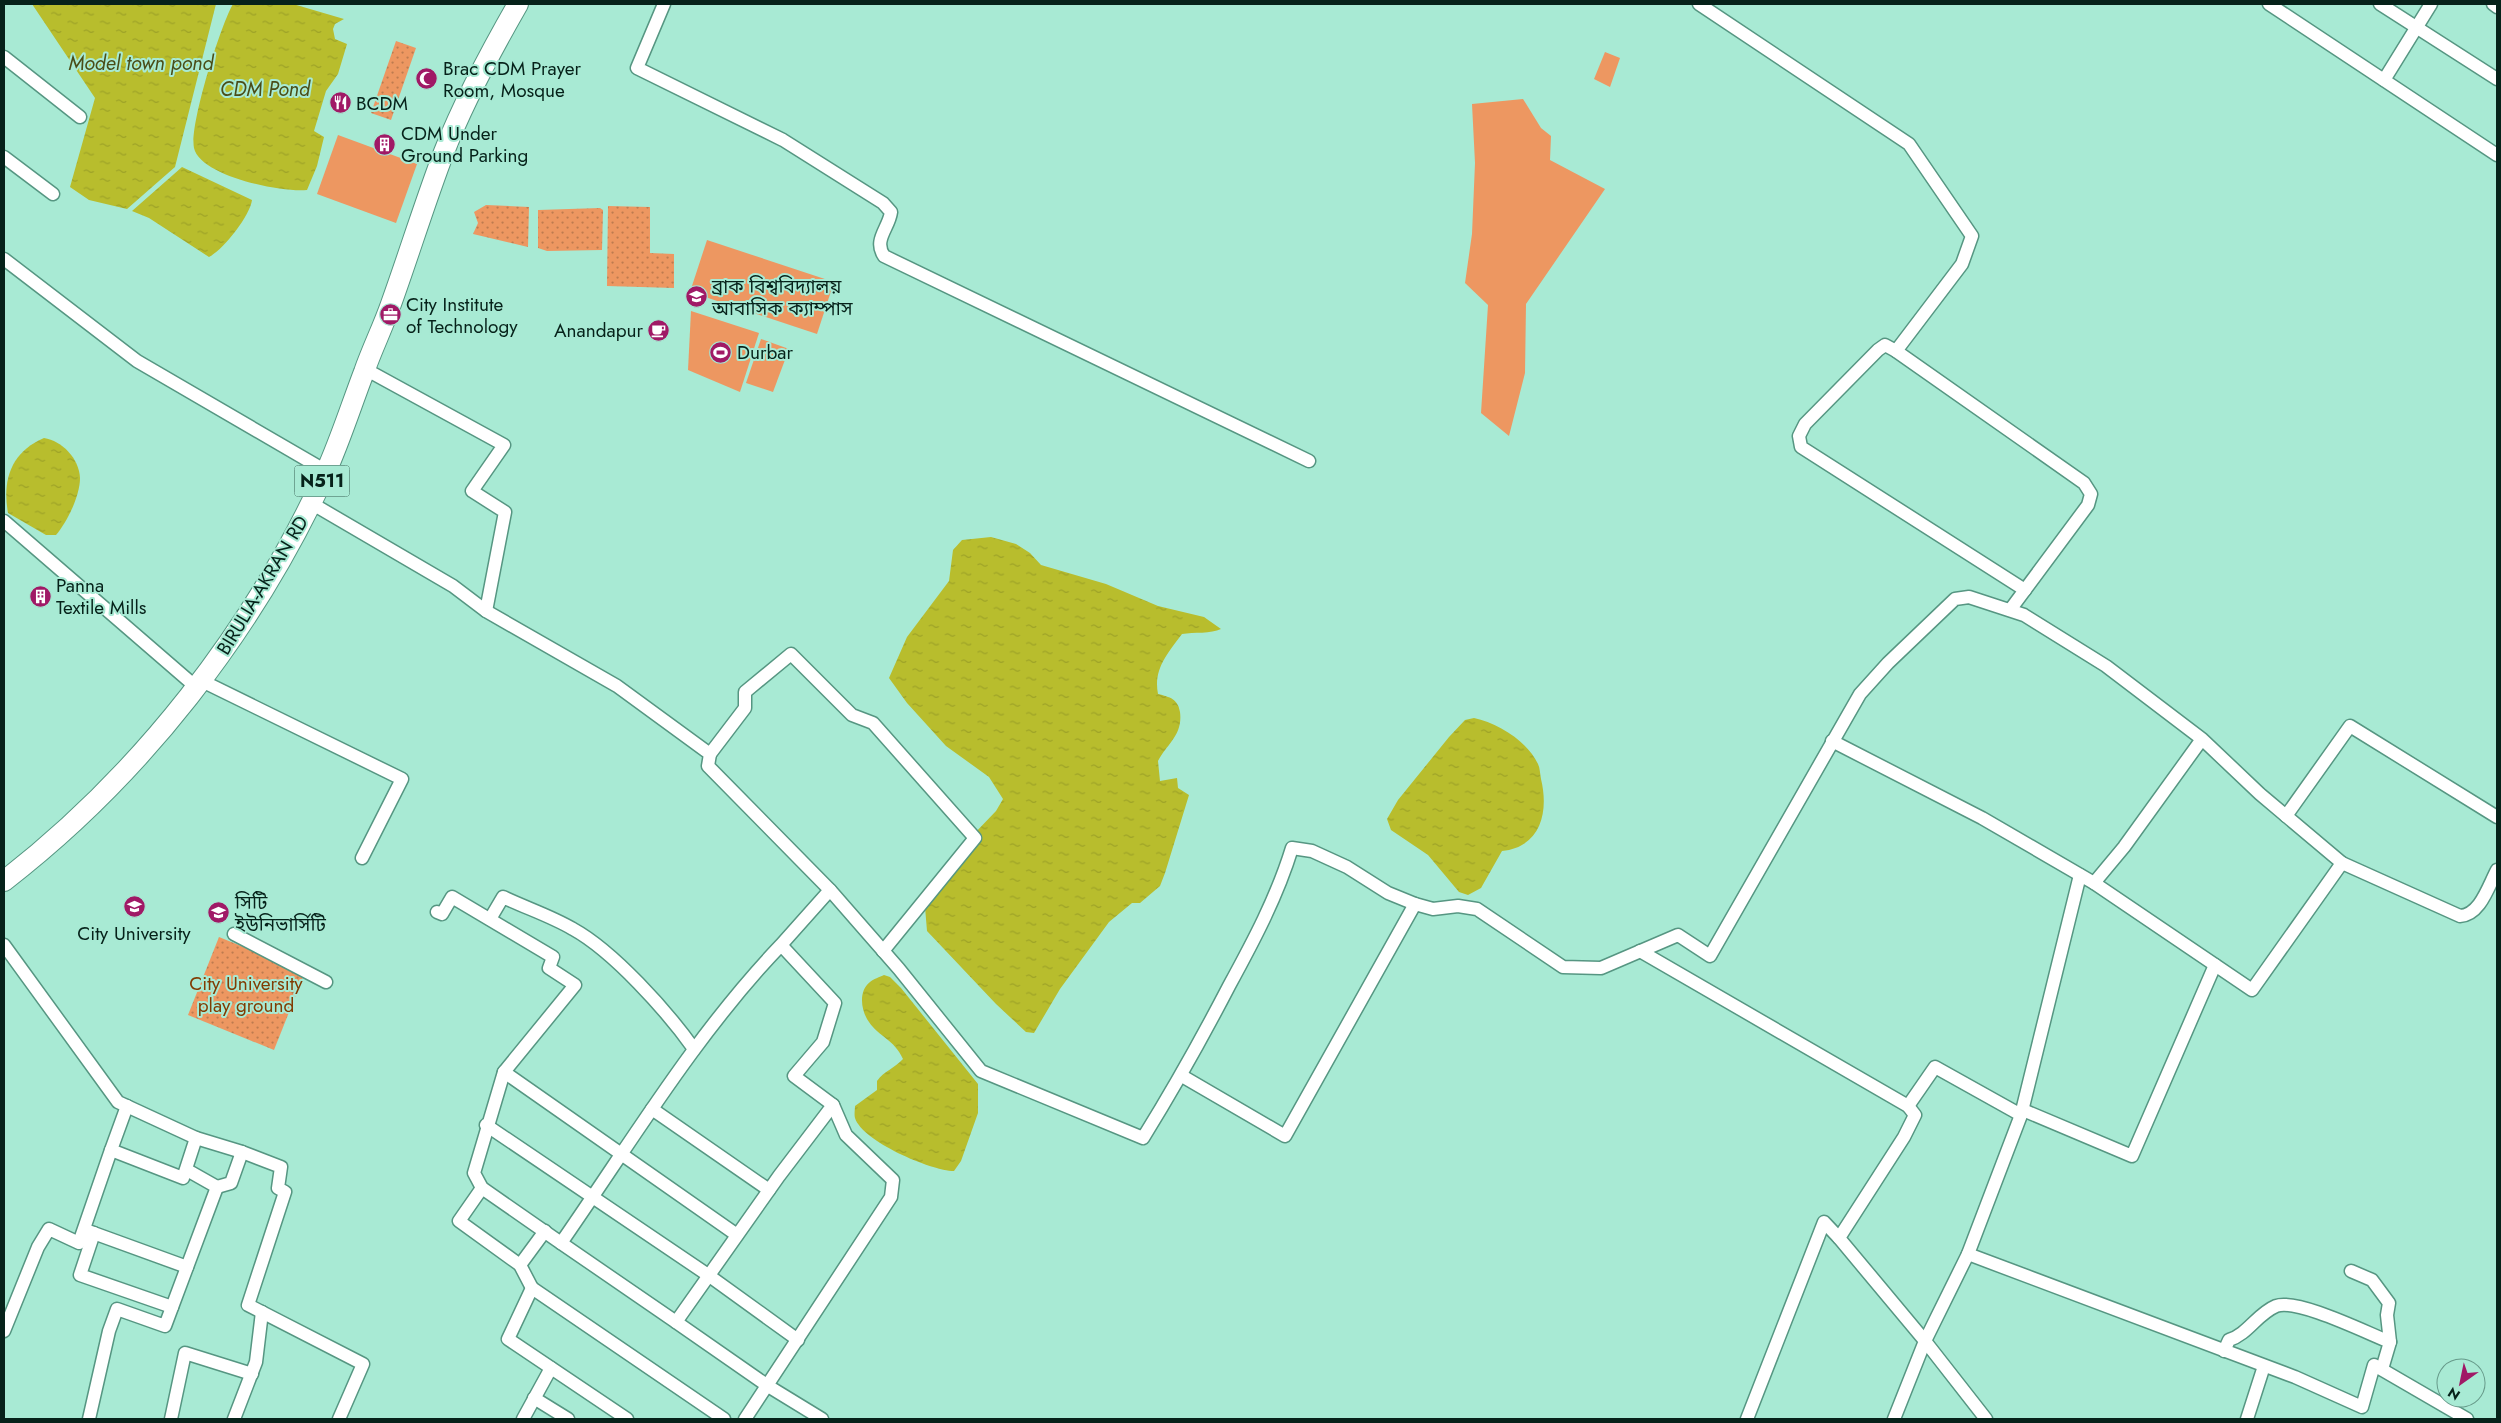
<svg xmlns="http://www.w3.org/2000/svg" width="2501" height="1423" font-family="Jost,'Noto Sans Bengali',sans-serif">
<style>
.grass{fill:#ed9761}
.park{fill:url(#park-dots)}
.water{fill:url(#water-ripples)}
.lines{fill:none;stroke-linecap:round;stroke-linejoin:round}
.minor-casing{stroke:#569682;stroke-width:15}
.trunk-casing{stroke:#569682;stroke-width:22}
.minor{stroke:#fff;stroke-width:12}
.trunk{stroke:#fff;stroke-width:20}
.labels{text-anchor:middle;stroke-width:4;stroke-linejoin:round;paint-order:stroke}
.shield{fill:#a8ead4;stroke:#375e52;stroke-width:1}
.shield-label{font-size:18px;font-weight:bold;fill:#06221a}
.poi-label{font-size:19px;fill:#06221a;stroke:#a8ead4;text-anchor:start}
.street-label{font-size:19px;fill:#06221a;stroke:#a8ead4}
.park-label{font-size:19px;fill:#813c02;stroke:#a8ead4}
.water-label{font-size:20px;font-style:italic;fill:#4a4d17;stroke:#a8ead4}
</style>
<defs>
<pattern id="park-dots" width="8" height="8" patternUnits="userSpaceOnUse" patternTransform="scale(1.25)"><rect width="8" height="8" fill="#ed9761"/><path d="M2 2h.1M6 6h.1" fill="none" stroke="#be7b4f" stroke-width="1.8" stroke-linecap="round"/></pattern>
<pattern id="water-ripples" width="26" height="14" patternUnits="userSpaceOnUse" patternTransform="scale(1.25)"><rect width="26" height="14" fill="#b8bd2d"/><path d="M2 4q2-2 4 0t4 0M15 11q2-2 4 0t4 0" fill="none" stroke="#9da227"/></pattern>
</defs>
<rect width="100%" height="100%" fill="#a8ead4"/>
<g class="grass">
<polygon points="1605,52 1620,58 1610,87 1594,79"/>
<polygon points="1523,99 1541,128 1551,136 1550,160 1605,189 1526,304 1525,373 1509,436 1481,413 1488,305 1465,283 1472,234 1475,163 1472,104"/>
<polygon points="338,135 417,164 396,223 317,194"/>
<polygon points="707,240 834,282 817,334 690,292"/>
<polygon points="691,311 759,333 740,392 688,370"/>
<polygon points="761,339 789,349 773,392 746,383"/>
</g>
<g class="park">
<polygon points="396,41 416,48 391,120 371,113"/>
<polygon points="486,205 529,207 528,247 473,234 478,223 474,212"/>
<polygon points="608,206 650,207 650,253 674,254 674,288 607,286"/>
<polygon points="600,208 603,210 602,250 547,251 538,248 538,210"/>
<polygon points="219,937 305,972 274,1050 188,1015"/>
</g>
<g class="water">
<polygon points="32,4 216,4 175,167 127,209 89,200 70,187 95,98"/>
<path d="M233 4H293L344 19 335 24 333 29 335 39 347 44 338 74 326 91 314 131 324 137 317 166 307 190C282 193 200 176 194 148 189 126 221 24 233 4Z"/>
<path d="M182 167 252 200C250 216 223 250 209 257L149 218 132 211Z"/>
<path d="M44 438C62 441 79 458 80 478 80 496 67 522 56 535H46L8 513C2 480 11 452 44 438Z"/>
<path d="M991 537 1016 544 1030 553 1041 565 1106 584 1158 606 1204 617 1221 629C1211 634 1194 632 1182 634 1168 653 1153 669 1158 694 1170 697 1178 699 1180 712 1183 735 1167 744 1158 761L1160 781 1177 778 1178 788 1189 795 1165 873 1160 886 1140 903H1132L1109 922 1060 989 1034 1033 1026 1032 996 1004 927 931 925 907 972 836 996 811 1003 799 989 777 946 746 907 703 889 678 907 637 949 581 953 550 962 540Z"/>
<path d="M1474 718C1498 723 1527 741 1538 764 1540 768 1540 774 1541 779 1549 812 1541 847 1502 851L1481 888 1468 895 1459 892 1428 855 1391 830 1387 819 1398 800 1449 737 1465 720Z"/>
<path d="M884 975 890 977 901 988 978 1084V1113L961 1161 954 1171C931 1171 862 1141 855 1118 854 1115 855 1109 855 1106L877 1090V1081C884 1071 895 1068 903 1059 894 1039 879 1037 869 1022 861 1011 858 991 870 982 873 979 880 977 884 975Z"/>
</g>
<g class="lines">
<defs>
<g id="minor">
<path d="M664 4 637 68 783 140 883 203 891 212C889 228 873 240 884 256L1309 461"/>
<polyline points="1699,4 1909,144 1972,236 1962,264 1896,351 2084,483 2091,494 2088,505 2010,610"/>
<polyline points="2269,4 2497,155"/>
<polyline points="2380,4 2497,79"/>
<polyline points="2493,4 2497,7"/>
<polyline points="4,57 80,117"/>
<polyline points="2384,80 2431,4"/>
<polyline points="4,157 53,194"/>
<polyline points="4,259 137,361 326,471"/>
<polyline points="1896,351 1885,345 1878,350 1805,424 1799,436 1801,447 2025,590"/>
<polyline points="365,369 504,445 472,491 505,512 486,611"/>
<path d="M311 503 453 586 486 611 617 686 710 754 708 766 830 890 899 969 981 1071 1143 1138C1174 1088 1202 1038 1229 986 1253 942 1277 897 1292 848L1312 851 1347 867 1388 893 1415 904 1433 909 1458 906 1477 909 1563 967 1601 968 1678 935 1710 956 1860 694 1888 663 1955 599 1969 597 2024 615 2106 666 2202 739 2260 794 2342 863 2252 990 2094 883 2124 847 2202 739"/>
<polyline points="4,521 196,687"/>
<polyline points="202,681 402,779 362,858"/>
<polyline points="1832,741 1982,818 2094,883"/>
<polyline points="710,754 745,708 745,692 791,654 852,715 873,723 975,838 883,951"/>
<polyline points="2286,816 2350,726 2497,817"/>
<path d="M2342 863 2460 916C2480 915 2488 887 2497 870"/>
<polyline points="437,912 442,914 452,897 553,957 549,968 575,985 504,1072 474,1173 482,1188 561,1243"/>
<path d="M490 919 503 897C526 908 551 916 573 929 613 951 667 1011 694 1049"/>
<polyline points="234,934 326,982"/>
<polyline points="4,945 118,1102 196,1138 242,1152 281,1167 278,1188 285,1192 248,1305 363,1364 339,1419"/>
<path d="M781 945C695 1035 632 1141 561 1243L676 1322 779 1176 833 1105 794 1076 823 1042 835 1003 781 945 830 890"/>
<polyline points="1640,951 1908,1106 1915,1115 1904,1137 1839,1238 1925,1341 1894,1419"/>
<polyline points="504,1072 737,1235"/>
<polyline points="1182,1076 1285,1136 1415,904"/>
<polyline points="127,1106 111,1150 183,1178 196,1138"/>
<polyline points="1908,1106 1935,1067 2021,1115 1968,1254 1925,1341 1986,1419"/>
<polyline points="652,1109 769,1190"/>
<polyline points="2023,1110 2132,1156 2215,965"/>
<polyline points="2021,1115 2080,875"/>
<polyline points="486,1125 708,1275 798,1340"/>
<polyline points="217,1187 231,1183 242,1152"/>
<polyline points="482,1188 459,1221 520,1265 532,1288"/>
<polyline points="88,1231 187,1267"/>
<polyline points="94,1233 80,1275 172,1307"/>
<polyline points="1968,1254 2295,1377 2362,1407 2374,1365 2467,1419"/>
<polyline points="520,1265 545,1231"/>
<polyline points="2351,1271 2372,1280 2389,1303 2387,1315 2390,1342"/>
<polyline points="676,1322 768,1386 822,1419"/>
<polyline points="4,1331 38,1247 49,1229 79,1243 111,1150"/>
<path d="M2224 1351 2229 1340C2248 1334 2257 1314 2276 1306 2297 1298 2367 1333 2390 1342L2382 1369"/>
<polyline points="534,1398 568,1419"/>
<polyline points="89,1419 109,1331 117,1309 165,1326 217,1187 187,1170"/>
<polyline points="171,1419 185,1353 252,1374"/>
<polyline points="234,1419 256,1362 262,1312"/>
<polyline points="523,1419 551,1368"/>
<polyline points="627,1419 508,1339 532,1288 724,1419"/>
<polyline points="745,1419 891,1197 893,1180 846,1135 833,1105"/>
<polyline points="1747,1419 1824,1222 1839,1238"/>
<polyline points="2247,1419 2264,1366"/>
</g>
<path id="trunk" d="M4 881C141 775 253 631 325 474 340 441 351 406 364 372 372 349 383 327 391 304 409 254 425 202 444 152 464 101 491 51 518 4"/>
</defs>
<use href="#minor" class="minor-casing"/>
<use href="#trunk" class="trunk-casing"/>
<use href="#minor" class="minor"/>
<use href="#trunk" class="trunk"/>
</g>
<defs>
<symbol id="mosque-disc" viewBox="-11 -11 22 22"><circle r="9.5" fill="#a01966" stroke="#a8ead4"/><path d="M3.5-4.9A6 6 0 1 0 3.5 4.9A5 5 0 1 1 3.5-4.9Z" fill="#fff"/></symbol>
<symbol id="restaurant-disc" viewBox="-11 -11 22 22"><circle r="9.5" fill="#a01966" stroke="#a8ead4"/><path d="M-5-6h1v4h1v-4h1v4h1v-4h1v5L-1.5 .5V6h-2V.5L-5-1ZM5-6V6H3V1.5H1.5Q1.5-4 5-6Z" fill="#fff"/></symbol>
<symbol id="building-disc" viewBox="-11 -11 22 22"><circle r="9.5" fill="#a01966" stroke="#a8ead4"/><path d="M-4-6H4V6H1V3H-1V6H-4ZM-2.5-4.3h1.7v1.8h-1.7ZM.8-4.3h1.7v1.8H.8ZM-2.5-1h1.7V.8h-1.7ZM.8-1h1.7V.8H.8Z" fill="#fff"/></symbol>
<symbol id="university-disc" viewBox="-11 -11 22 22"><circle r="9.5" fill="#a01966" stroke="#a8ead4"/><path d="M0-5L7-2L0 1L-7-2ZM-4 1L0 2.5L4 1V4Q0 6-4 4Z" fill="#fff"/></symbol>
<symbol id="office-disc" viewBox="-11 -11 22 22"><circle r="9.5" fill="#a01966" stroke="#a8ead4"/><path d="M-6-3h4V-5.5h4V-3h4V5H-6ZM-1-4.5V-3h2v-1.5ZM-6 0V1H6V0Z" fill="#fff"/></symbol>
<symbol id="cafe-disc" viewBox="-11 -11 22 22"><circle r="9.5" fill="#a01966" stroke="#a8ead4"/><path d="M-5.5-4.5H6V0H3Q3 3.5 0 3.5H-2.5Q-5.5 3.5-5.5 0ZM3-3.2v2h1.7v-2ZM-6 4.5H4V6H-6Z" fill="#fff"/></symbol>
<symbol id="stadium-disc" viewBox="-11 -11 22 22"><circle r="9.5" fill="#a01966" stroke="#a8ead4"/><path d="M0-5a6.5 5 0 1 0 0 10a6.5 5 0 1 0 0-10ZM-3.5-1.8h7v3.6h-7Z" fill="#fff"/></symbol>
</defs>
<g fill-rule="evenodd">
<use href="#mosque-disc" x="414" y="66" width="25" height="25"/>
<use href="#restaurant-disc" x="328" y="90" width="25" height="25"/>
<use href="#building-disc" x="372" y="132" width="25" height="25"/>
<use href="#university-disc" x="684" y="284" width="25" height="25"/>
<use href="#office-disc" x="378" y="302" width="25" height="25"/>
<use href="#cafe-disc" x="646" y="318" width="25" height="25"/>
<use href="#stadium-disc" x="708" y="340" width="25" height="25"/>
<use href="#building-disc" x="28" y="584" width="25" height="25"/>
<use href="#university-disc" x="122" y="894" width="25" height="25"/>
<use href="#university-disc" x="206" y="900" width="25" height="25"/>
</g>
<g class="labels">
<rect class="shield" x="294.5" y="465.5" width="55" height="31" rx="4"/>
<g class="shield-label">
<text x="322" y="487">N511</text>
</g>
<g class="poi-label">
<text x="443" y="75">Brac CDM Prayer<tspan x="443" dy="22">Room, Mosque</tspan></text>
<text x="356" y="110">BCDM</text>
<text x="401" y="140">CDM Under<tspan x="401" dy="22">Ground Parking</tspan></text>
<text x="712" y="293">ব্রাক বিশ্ববিদ্যালয়<tspan x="712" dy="22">আবাসিক ক্যাম্পাস</tspan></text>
<text x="406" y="311">City Institute<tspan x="406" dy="22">of Technology</tspan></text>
<text x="643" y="337" text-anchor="end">Anandapur</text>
<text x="737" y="359">Durbar</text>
<text x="56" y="592">Panna<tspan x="56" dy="22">Textile Mills</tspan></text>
<text x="235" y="909">সিটি<tspan x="235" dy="22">ইউনিভার্সিটি</tspan></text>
<text x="134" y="940" text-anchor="middle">City University</text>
</g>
<g class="street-label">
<text transform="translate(262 585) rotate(-59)" y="7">BIRULIA-AKRAN RD</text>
</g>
<g class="park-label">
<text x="246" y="990">City University<tspan x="246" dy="22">play ground</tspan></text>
</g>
<g class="water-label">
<text x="141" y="70">Model town pond</text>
<text x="265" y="96">CDM Pond</text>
</g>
</g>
<rect width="2501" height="1423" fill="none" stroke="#06221a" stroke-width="10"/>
<g transform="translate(2461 1383) rotate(213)"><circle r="24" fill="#a8ead4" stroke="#679a8a"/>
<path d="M0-4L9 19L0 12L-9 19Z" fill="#a01966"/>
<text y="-8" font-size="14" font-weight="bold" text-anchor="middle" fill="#06221a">N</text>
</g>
</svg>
